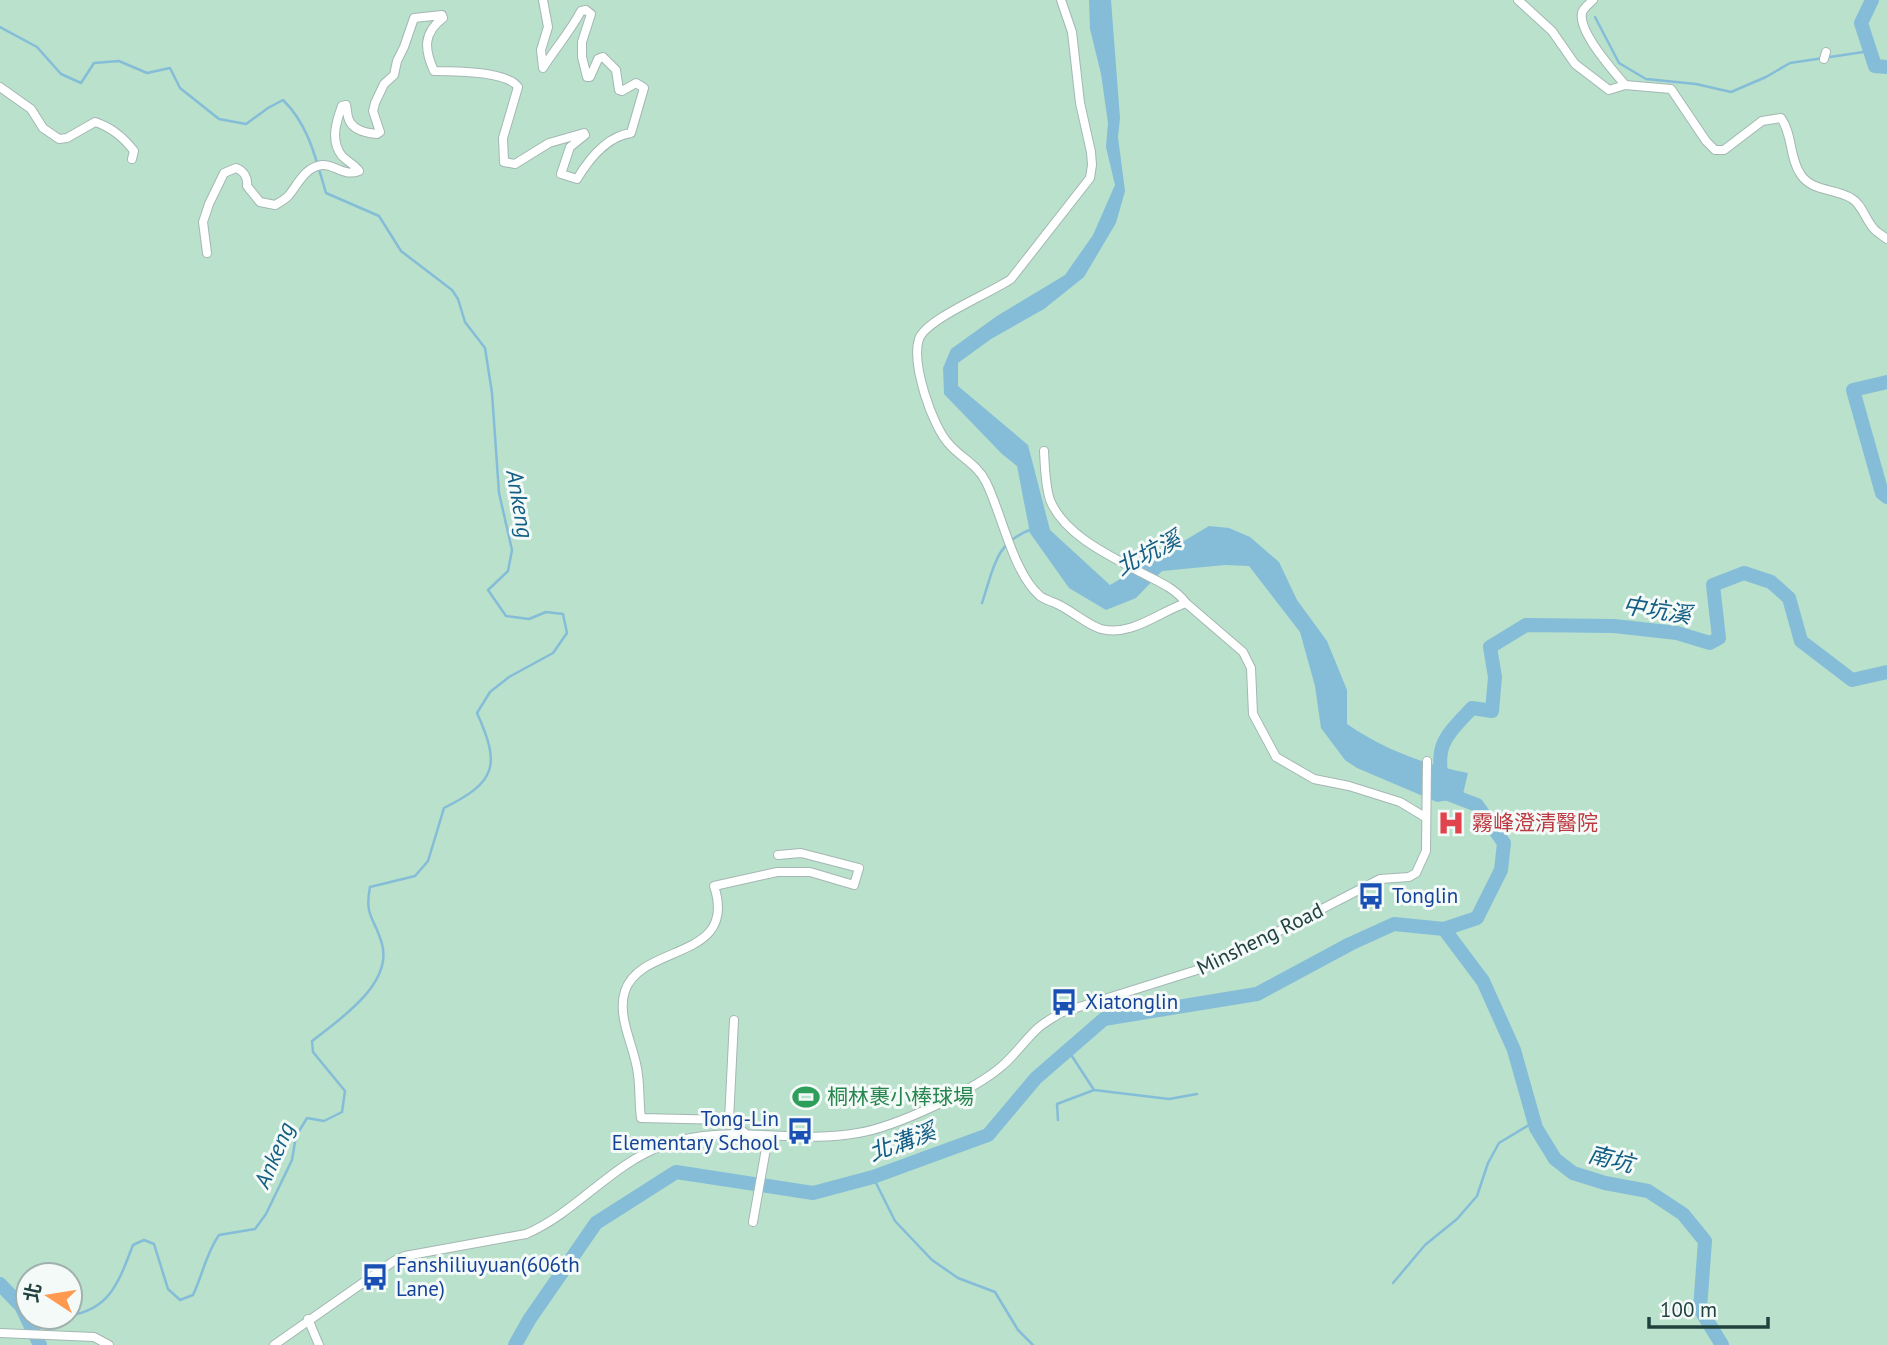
<svg xmlns="http://www.w3.org/2000/svg" width="1887" height="1345" font-family="'PT Sans','Noto Sans TC',sans-serif">
<style>
.green{fill:#b9e1cb;fill-rule:evenodd}
.water{fill:#85bdd9}
.lines{fill:none;stroke-linecap:round;stroke-linejoin:round}
.stream{stroke:#85bdd9;stroke-width:2.5}
.river{stroke:#85bdd9;stroke-width:14}
.minor-casing{stroke:#a4b7b4;stroke-width:10}
.minor{stroke:#fff;stroke-width:8}
.labels{text-anchor:middle;stroke-width:6;stroke-linejoin:round;paint-order:stroke}
.health-label{font-size:21px;fill:#be3a42;stroke:#f4faf8;text-anchor:start}
.transit-label{font-size:21px;fill:#164399;stroke:#f4faf8;text-anchor:start}
.street-label{font-size:21px;fill:#20413e;stroke:#f4faf8}
.leisure-label{font-size:21px;fill:#27864d;stroke:#f4faf8;text-anchor:start}
.water-label{font-size:23px;font-style:italic;fill:#135e84;stroke:#f4faf8}
</style>
<rect width="100%" height="100%" fill="#e2eeeb"/>
<path class="green" d="M0 0H1887V1345H0ZM28 1275H70V1317H28Z"/>
<path class="water" d="M1089 0H1111L1120 118 1118 137 1125 191 1116 223 1084 277 1044 309 991 339 958 363V386L1028 445 1050 530 1110 585 1209 526 1229 528 1250 537 1279 562 1297 600 1327 641 1347 690V724C1385 750 1423 764 1468 773L1462 798 1437 802 1357 768 1345 760 1321 728 1315 686 1300 632 1249 566 1225 565 1162 571 1136 598 1106 610 1069 588 1030 533 1017 466 1002 454 944 394 943 368 951 349 997 316 1065 275 1093 235 1115 185 1106 147 1108 123 1101 74 1090 29Z"/>
<g class="lines">
<g class="stream">
<polyline points="1595,17 1619,63 1646,79 1696,84 1731,92 1766,77 1790,63 1870,51"/>
<path d="M0 27 37 47 61 74 81 83 94 63 119 61 147 73 170 68 180 88 219 119 246 124 268 108 283 100C309 125 316 160 326 193L379 216 401 251 452 290 458 299 465 322 485 348 492 393 499 493 512 550 508 571 488 590 506 616 529 619 546 612 563 614 567 633 553 653 509 677 490 692 477 713C501 766 496 782 444 808L428 861 415 876 370 887C364 917 375 918 382 944 393 984 339 1020 312 1041L313 1052 345 1091 342 1112 324 1121 307 1118 296 1136 292 1160 266 1214 255 1229 219 1235C206 1253 203 1274 193 1295L180 1300 168 1289 154 1244 144 1240 133 1245C120 1278 111 1310 70 1315"/>
<path d="M982 603C994 568 994 543 1032 529"/>
<polyline points="1068,1050 1094,1090 1169,1099 1197,1094"/>
<polyline points="1058,1120 1057,1104 1094,1090"/>
<polyline points="873,1177 895,1221 932,1260 958,1278 995,1292 1018,1330 1033,1345"/>
<polyline points="1393,1283 1425,1245 1457,1219 1477,1196 1488,1163 1499,1143 1534,1122"/>
<polyline points="28,1320 54,1317"/>
</g>
<g class="river">
<polyline points="1872,0 1861,23 1875,66 1887,67"/>
<polyline points="1887,382 1853,390 1882,493 1887,497"/>
<path d="M1443 785C1434 744 1446 736 1472 708L1492 711 1495 677 1490 647 1526 625 1614 626 1677 633 1710 643 1719 638 1713 585 1744 573 1771 582 1789 598 1801 641 1852 680 1887 672"/>
<polyline points="1444,929 1483,981 1514,1050 1536,1128 1555,1159 1573,1173 1605,1183 1648,1191 1683,1214 1705,1241 1700,1309 1722,1345"/>
<polyline points="0,1284 21,1306 40,1345"/>
<polyline points="515,1345 529,1320 596,1223 676,1172 813,1193 873,1177 988,1135 1036,1078 1104,1019 1257,994 1350,944 1394,924 1444,929 1477,918 1501,870 1504,843 1477,805 1443,792"/>
</g>
<defs>
<g id="minor">
<path d="M1061 0 1072 32 1080 103 1091 152 1092 165 1090 178 1011 279C991 293 926 319 919 339 911 363 932 426 949 444 961 458 977 464 986 482 1002 514 1013 573 1040 596 1044 599 1050 601 1055 603 1070 609 1087 625 1101 629 1131 637 1159 612 1186 603L1243 652 1251 668 1253 714 1276 757 1314 779 1349 786 1400 802 1425 817"/>
<path d="M1518 0 1552 31 1575 64 1609 90 1625 85 1671 89 1706 141 1715 150H1724L1762 121 1781 118C1793 135 1789 158 1801 175 1813 192 1834 188 1851 198 1862 204 1865 219 1874 229 1878 233 1883 236 1887 239"/>
<path d="M1593 0C1589 4 1583 8 1582 13 1578 32 1613 70 1625 85"/>
<polyline points="1824,59 1826,52"/>
<path d="M0 87 31 109 43 128 59 139 67 138 95 122C111 127 124 138 134 151L132 159"/>
<path d="M207 253 203 222 209 204 224 173 236 168C244 171 248 178 247 186L260 202 275 205C280 202 286 199 289 195 298 184 305 167 322 165 335 164 343 177 359 171 355 165 348 162 342 156 330 141 336 122 342 106L346 105C347 109 347 113 348 117 351 130 365 133 377 134L380 132 373 111 375 103 384 84 394 75 397 61 404 47 414 18 442 15 443 18C423 33 424 49 434 71 453 71 507 71 518 87L503 138 504 162 515 164 549 143 584 133 585 135 570 147 561 174 577 179C589 159 608 136 631 133L644 88 636 83 622 91 619 90 616 70 603 57 598 59 590 77H587L582 57V42L591 14 586 10 581 11C570 32 554 50 543 68L541 50 548 27 543 0"/>
<path d="M1044 451C1045 467 1045 485 1050 500 1064 535 1110 556 1142 573 1159 582 1175 588 1186 603"/>
<polyline points="729,1120 734,1020"/>
<path d="M745 1133 729 1120 641 1118C639 1104 640 1089 638 1075 636 1049 616 1018 625 991 641 943 739 961 714 886L777 872H810L854 885 859 868 801 853 778 855"/>
<polyline points="753,1222 768,1137"/>
<polyline points="308,1319 319,1345"/>
<polyline points="0,1333 94,1337 109,1345"/>
<path d="M274 1345 394 1261 405 1256 526 1234C577 1212 611 1164 664 1145 727 1122 793 1145 858 1133 895 1127 973 1091 1002 1066 1015 1055 1025 1040 1038 1028 1045 1022 1053 1018 1060 1013L1213 965 1380 879 1409 877 1416 873 1426 851 1427 761"/>
</g>
</defs>
<use href="#minor" class="minor-casing"/>
<use href="#minor" class="minor"/>
</g>
<defs>
<symbol id="hospital-bare" viewBox="-9 -9 18 18"><path d="M-5-5h3v3.5h4V-5h3V5h-3V1.5h-4V5h-3Z" fill="#e0444e" stroke="#f4faf8" stroke-width="2.5" paint-order="stroke"/></symbol>
<symbol id="bus-bare" viewBox="-9 -9 18 18"><path d="M-5-6H5V4H4V6H2V4H-2V6H-4V4H-5ZM-3.5-4V0h7V-4ZM-3.5 1.2v1.5H-2V1.2ZM2 1.2v1.5H3.5V1.2Z" fill="#1a4fb4" stroke="#f4faf8" stroke-width="2.5" paint-order="stroke"/></symbol>
<symbol id="stadium-bare" viewBox="-9 -9 18 18"><path d="M0-5a6.5 5 0 1 0 0 10a6.5 5 0 1 0 0-10ZM-3.5-1.8h7v3.6h-7Z" fill="#2e9e5b" stroke="#f4faf8" stroke-width="2.5" paint-order="stroke"/></symbol>
</defs>
<g fill-rule="evenodd">
<use href="#hospital-bare" x="1432" y="804" width="38" height="38"/>
<use href="#bus-bare" x="1352" y="877" width="38" height="38"/>
<use href="#bus-bare" x="1045" y="983" width="38" height="38"/>
<use href="#stadium-bare" x="787" y="1078" width="38" height="38"/>
<use href="#bus-bare" x="781" y="1112" width="38" height="38"/>
<use href="#bus-bare" x="356" y="1258" width="38" height="38"/>
</g>
<g class="labels">
<g class="health-label">
<text x="1472" y="830">霧峰澄清醫院</text>
</g>
<g class="transit-label">
<text x="1392" y="903">Tonglin</text>
<text x="1085" y="1009">Xiatonglin</text>
<text x="779" y="1126" text-anchor="end">Tong-Lin<tspan x="779" dy="24">Elementary School</tspan></text>
<text x="396" y="1272">Fanshiliuyuan(606th<tspan x="396" dy="24">Lane)</tspan></text>
</g>
<g class="street-label">
<text transform="translate(1260 939) rotate(-26)" y="7">Minsheng Road</text>
</g>
<g class="leisure-label">
<text x="827" y="1104">桐林裹小棒球場</text>
</g>
<g class="water-label">
<text transform="translate(520 504) rotate(80)" y="8">Ankeng</text>
<text transform="translate(1148 553) rotate(-27)" y="8">北坑溪</text>
<text transform="translate(1657 610) rotate(9)" y="8">中坑溪</text>
<text transform="translate(902 1142) rotate(-20)" y="8">北溝溪</text>
<text transform="translate(274 1155) rotate(-67)" y="8">Ankeng</text>
<text transform="translate(1611 1159) rotate(14)" y="8">南坑</text>
</g>
</g>
<g transform="translate(49 1296) rotate(282)"><circle r="33" fill="#f4faf8" stroke="#9fb0ae" stroke-width="2"/>
<path d="M0-5L12 26L0 18L-12 26Z" fill="#ff9950"/>
<text y="-10" font-size="19" font-weight="bold" text-anchor="middle" fill="#20413e">北</text>
</g>
<path d="M1649 1317v10h119v-10" fill="none" stroke="#20413e" stroke-width="3.5"/>
<text x="1660" y="1317" font-size="21" fill="#20413e" stroke="#f4faf8" stroke-width="5" paint-order="stroke">100 m</text>
</svg>
